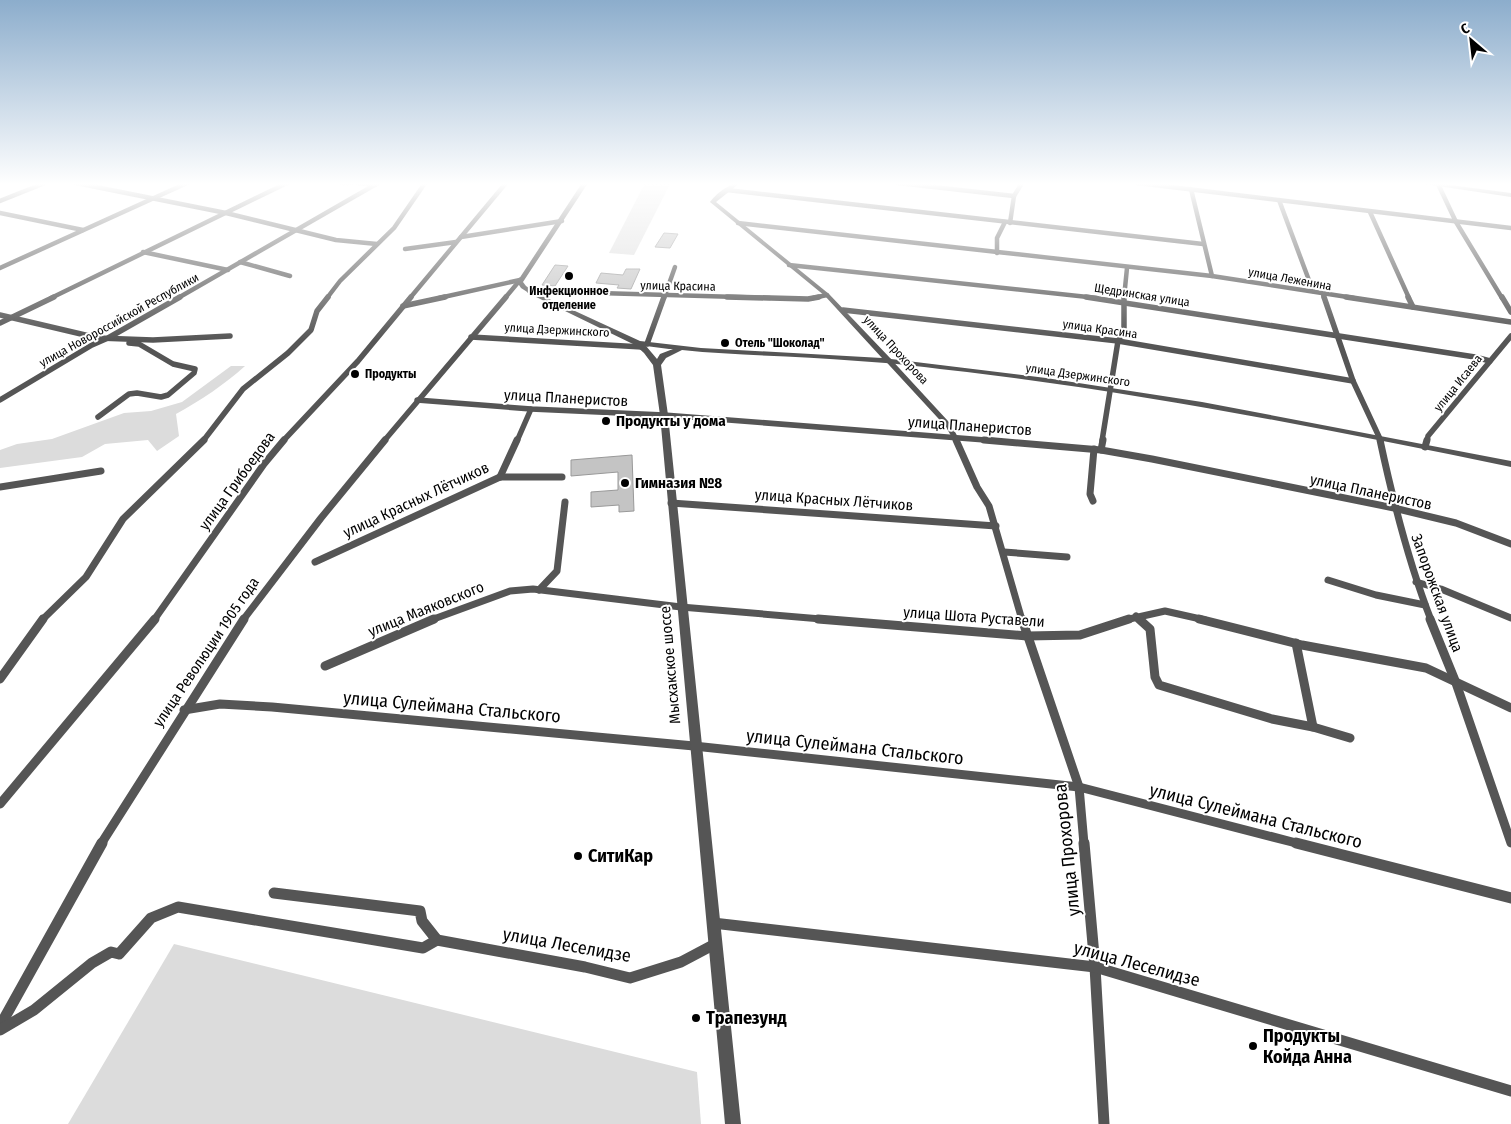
<svg xmlns="http://www.w3.org/2000/svg" width="1511" height="1124" font-family="'Fira Sans Condensed',sans-serif">
<style>
.green{fill:#dcdcdc}
.building{fill:#c4c4c4;stroke:#999}
.lines{fill:none;stroke-linecap:round;stroke-linejoin:round}
.minor-far4{stroke:#555;stroke-width:4.5}
.minor-far3{stroke:#555;stroke-width:5.5}
.minor-far2{stroke:#555;stroke-width:7}
.minor-far1{stroke:#555;stroke-width:9}
.minor{stroke:#555;stroke-width:11}
.tertiary{fill:#555;fill-rule:evenodd}
.poi-dot{fill:#000;stroke:#fff;stroke-width:2}
.labels{text-anchor:middle;stroke-width:4;stroke-linejoin:round;paint-order:stroke}
.far-street-label{font-size:12px;fill:#000;stroke:#fff}
.far-poi-label{font-size:12px;font-weight:bold;fill:#000;stroke:#fff;text-anchor:start}
.street-label{font-size:15px;fill:#000;stroke:#fff}
.poi-label{font-size:15px;font-weight:bold;fill:#000;stroke:#fff;text-anchor:start}
.near-street-label{font-size:18px;fill:#000;stroke:#fff}
.near-poi-label{font-size:18px;font-weight:bold;fill:#000;stroke:#fff;text-anchor:start}
</style>
<rect width="100%" height="100%" fill="#fff"/>
<g class="green">
<polygon points="645,183 670,184 634,255 609,253"/>
<path d="M231 366H245C224 385 201 400 176 414L179 436 157 451 148 440 105 444 82 457 0 468V450L17 444 52 439 124 413 151 411 182 402Z"/>
<polygon points="174,944 697,1072 701,1124 68,1124"/>
</g>
<g class="building">
<polygon points="664,233 678,234 670,248 655,247"/>
<polygon points="555,265 568,266 555,286 542,285"/>
<polygon points="626,269 640,269 631,289 617,288 619,285 596,283 601,273 623,275"/>
<polygon points="632,455 634,511 619,512 619,505 591,507 591,492 618,490 618,472 571,476 571,460"/>
</g>
<g class="lines">
<g class="minor-far4">
<polyline points="76,183 226,213 336,240 377,244"/>
<polyline points="342,183 351,183"/>
<polyline points="358,183 375,185"/>
<polyline points="898,183 1014,196"/>
<polyline points="1138,183 1511,228"/>
<polyline points="1439,186 1456,222 1502,298"/>
<polyline points="1191,189 1212,276"/>
<polyline points="727,190 1203,244"/>
<polyline points="1279,200 1313,291"/>
<polyline points="0,201 45,183"/>
<polyline points="1370,212 1409,298"/>
<polyline points="0,213 83,230"/>
<polyline points="738,223 1212,276 1354,298"/>
<polyline points="1010,223 1014,196 1022,183"/>
<polyline points="461,237 562,221"/>
<polyline points="405,249 456,242"/>
<polyline points="143,252 228,270"/>
<polyline points="997,253 997,238 1005,222"/>
<polyline points="240,262 290,276"/>
<polyline points="789,265 1097,298"/>
<polyline points="0,268 187,183"/>
<polyline points="529,291 770,298"/>
<polyline points="1323,294 1324,298"/>
<polyline points="51,298 287,183"/>
<polyline points="178,298 378,183"/>
<polyline points="327,298 340,281 394,228 425,183"/>
<polyline points="410,298 506,183"/>
<polyline points="439,298 520,280"/>
<polyline points="505,298 520,280"/>
<polyline points="664,298 675,267"/>
<polyline points="813,298 827,295"/>
<polyline points="1124,298 1127,268"/>
</g>
<g class="minor-far3">
<polyline points="727,297 808,299 819,297"/>
<polyline points="1086,297 1475,357 1490,361"/>
<polyline points="1324,297 1353,381 1381,441"/>
<polyline points="1346,297 1511,322"/>
<polyline points="1408,297 1413,307"/>
<polyline points="1502,297 1511,312"/>
<polyline points="403,306 445,297"/>
<polyline points="843,310 1118,341 1353,381"/>
<polyline points="0,315 98,338 153,340 230,336"/>
<polyline points="0,323 54,297"/>
<polyline points="471,337 642,347"/>
<polyline points="647,344 664,297"/>
<polyline points="889,361 948,425 957,441"/>
<polyline points="0,400 92,345 108,338 180,297"/>
<polyline points="417,400 531,409 664,415 998,441"/>
<polyline points="98,417 129,394 137,393 161,397 168,395 194,373 195,369 173,364 139,344 129,343"/>
<polyline points="203,441 243,389 288,353 311,330 317,311 328,297"/>
<polyline points="283,441 358,361 411,297"/>
<polyline points="384,441 506,297"/>
<polyline points="517,441 531,409"/>
<polyline points="1102,441 1118,341 1124,330 1124,297"/>
<polyline points="1427,441 1428,436 1511,336"/>
</g>
<g class="minor-far2">
<polyline points="956,440 977,487 989,506 1022,620"/>
<polyline points="984,440 1101,450 1152,459 1394,508 1456,523 1511,544"/>
<path d="M1380 440C1393 501 1408 561 1431 620"/>
<polyline points="1425,447 1427,440"/>
<polyline points="1101,450 1103,440"/>
<polyline points="500,477 517,440"/>
<polyline points="0,487 101,471"/>
<polyline points="1093,501 1090,494 1094,449"/>
<polyline points="671,503 996,526"/>
<polyline points="1004,552 1067,557"/>
<polyline points="315,562 500,477 562,477"/>
<polyline points="1328,580 1376,595 1425,605"/>
<polyline points="1416,582 1441,589 1511,618"/>
<polyline points="539,590 557,571 565,502"/>
<polyline points="1136,616 1140,620"/>
<polyline points="42,620 86,577 123,519 204,440"/>
<polyline points="154,620 264,464 284,440"/>
<polyline points="243,620 321,518 385,440"/>
<polyline points="431,620 510,591 533,589 681,607 833,620"/>
<polyline points="1125,620 1165,611 1205,620"/>
</g>
<g class="minor-far1">
<polyline points="818,619 1027,636 1080,635 1129,619"/>
<polyline points="1022,619 1079,787 1084,844"/>
<polyline points="1139,619 1150,629 1155,677 1159,685 1272,719 1313,727 1350,738"/>
<polyline points="1199,619 1302,645 1426,668 1511,708"/>
<polyline points="1430,619 1456,683 1511,843"/>
<polyline points="1296,643 1313,727"/>
<polyline points="325,666 434,619"/>
<polyline points="0,679 43,619"/>
<polyline points="184,710 220,704 272,707 694,746 1079,787 1300,844"/>
<polyline points="0,804 155,619"/>
<polyline points="101,844 244,619"/>
</g>
<g class="minor">
<polyline points="1084,843 1095,967 1104,1124"/>
<polyline points="1296,843 1511,898"/>
<polyline points="274,893 420,911 422,921 437,940"/>
<polyline points="713,923 1095,967 1511,1091"/>
<polyline points="437,940 585,967 630,978 681,962 715,944"/>
<polyline points="0,1026 102,843"/>
<polyline points="0,1030 34,1010 92,963 111,952 119,954 151,918 178,907 423,948 437,940"/>
</g>
<g class="tertiary">
<path d="M582 183H588L523 282 526 286 536 293 640 341 701 348 882 358 825 296 710 202C716 194 729 183 740 183L716 202 829 294 891 359 1046 378 1202 402 1511 461V467C1331 430 1150 394 967 372 931 368 895 363 858 361 799 356 740 356 682 350L666 358 661 365 668 415 741 1124H725L660 415 653 365 644 353 635 345 532 295 521 288 517 282ZM646 346 669 349H673L660 354 657 359Z"/>
<polygon points="1418,183 1435,183 1511,193 1511,197"/>
</g>
</g>
<linearGradient id="sky" x2="0" y2="1"><stop stop-color="#8cadcc"/><stop offset="0.54" stop-color="#fff"/><stop offset="1" stop-color="#fff" stop-opacity="0"/></linearGradient>
<rect width="1511" height="341" fill="url(#sky)"/>
<g class="poi-dot">
<circle cx="569" cy="276" r="5"/>
<circle cx="725" cy="343" r="5"/>
<circle cx="355" cy="374" r="5"/>
<circle cx="606" cy="421" r="5"/>
<circle cx="625" cy="483" r="5"/>
<circle cx="578" cy="856" r="5"/>
<circle cx="696" cy="1018" r="5"/>
<circle cx="1253" cy="1046" r="5"/>
</g>
<g class="labels">
<g class="far-street-label">
<text transform="translate(1290 279) rotate(10)" y="4">улица Леженина</text>
<text transform="translate(678 286) rotate(1)" y="4">улица Красина</text>
<text transform="translate(1142 295) rotate(9)" y="4">Щедринская улица</text>
<text transform="translate(119 320) rotate(-29)" y="4">улица Новороссийской Республики</text>
<text transform="translate(1100 329) rotate(8)" y="4">улица Красина</text>
<text transform="translate(557 330) rotate(3)" y="4">улица Дзержинского</text>
<text transform="translate(896 350) rotate(47)" y="4">улица Прохорова</text>
<text transform="translate(1078 375) rotate(8)" y="4">улица Дзержинского</text>
<text transform="translate(1458 383) rotate(-51)" y="4">улица Исаева</text>
</g>
<g class="far-poi-label">
<text x="569" y="295" text-anchor="middle">Инфекционное<tspan x="569" dy="14">отделение</tspan></text>
<text x="735" y="347">Отель "Шоколад"</text>
<text x="365" y="378">Продукты</text>
</g>
<g class="street-label">
<text transform="translate(566 398) rotate(3)" y="5">улица Планеристов</text>
<text transform="translate(970 426) rotate(4)" y="5">улица Планеристов</text>
<text transform="translate(237 481) rotate(-54)" y="5">улица Грибоедова</text>
<text transform="translate(1371 492) rotate(12)" y="5">улица Планеристов</text>
<text transform="translate(416 500) rotate(-25)" y="5">улица Красных Лётчиков</text>
<text transform="translate(834 500) rotate(4)" y="5">улица Красных Лётчиков</text>
<text transform="translate(1437 593) rotate(70)" y="5">Запорожская улица</text>
<text transform="translate(426 609) rotate(-22)" y="5">улица Маяковского</text>
<text transform="translate(974 617) rotate(4)" y="5">улица Шота Руставели</text>
<text transform="translate(206 652) rotate(-56)" y="5">улица Революции 1905 года</text>
<text transform="translate(670 665) rotate(-95)" y="5">Мысхакское шоссе</text>
</g>
<g class="poi-label">
<text x="616" y="426">Продукты у дома</text>
<text x="635" y="488">Гимназия №8</text>
</g>
<g class="near-street-label">
<text transform="translate(452 707) rotate(5)" y="6">улица Сулеймана Стальского</text>
<text transform="translate(855 747) rotate(6)" y="6">улица Сулеймана Стальского</text>
<text transform="translate(1256 816) rotate(14)" y="6">улица Сулеймана Стальского</text>
<text transform="translate(1067 850) rotate(-96)" y="6">улица Прохорова</text>
<text transform="translate(567 945) rotate(10)" y="6">улица Леселидзе</text>
<text transform="translate(1137 964) rotate(15)" y="6">улица Леселидзе</text>
</g>
<g class="near-poi-label">
<text x="588" y="862">СитиКар</text>
<text x="706" y="1024">Трапезунд</text>
<text x="1263" y="1042">Продукты<tspan x="1263" dy="21">Койда Анна</tspan></text>
</g>
</g>
<g transform="translate(1471 40) rotate(332)" stroke="#ffffff" stroke-width="4" paint-order="stroke">
<path d="M0-4L9 19L0 12L-9 19Z" fill="#000000"/>
<text y="-8" font-size="14" font-weight="bold" text-anchor="middle" fill="#000000">С</text>
</g>
</svg>
